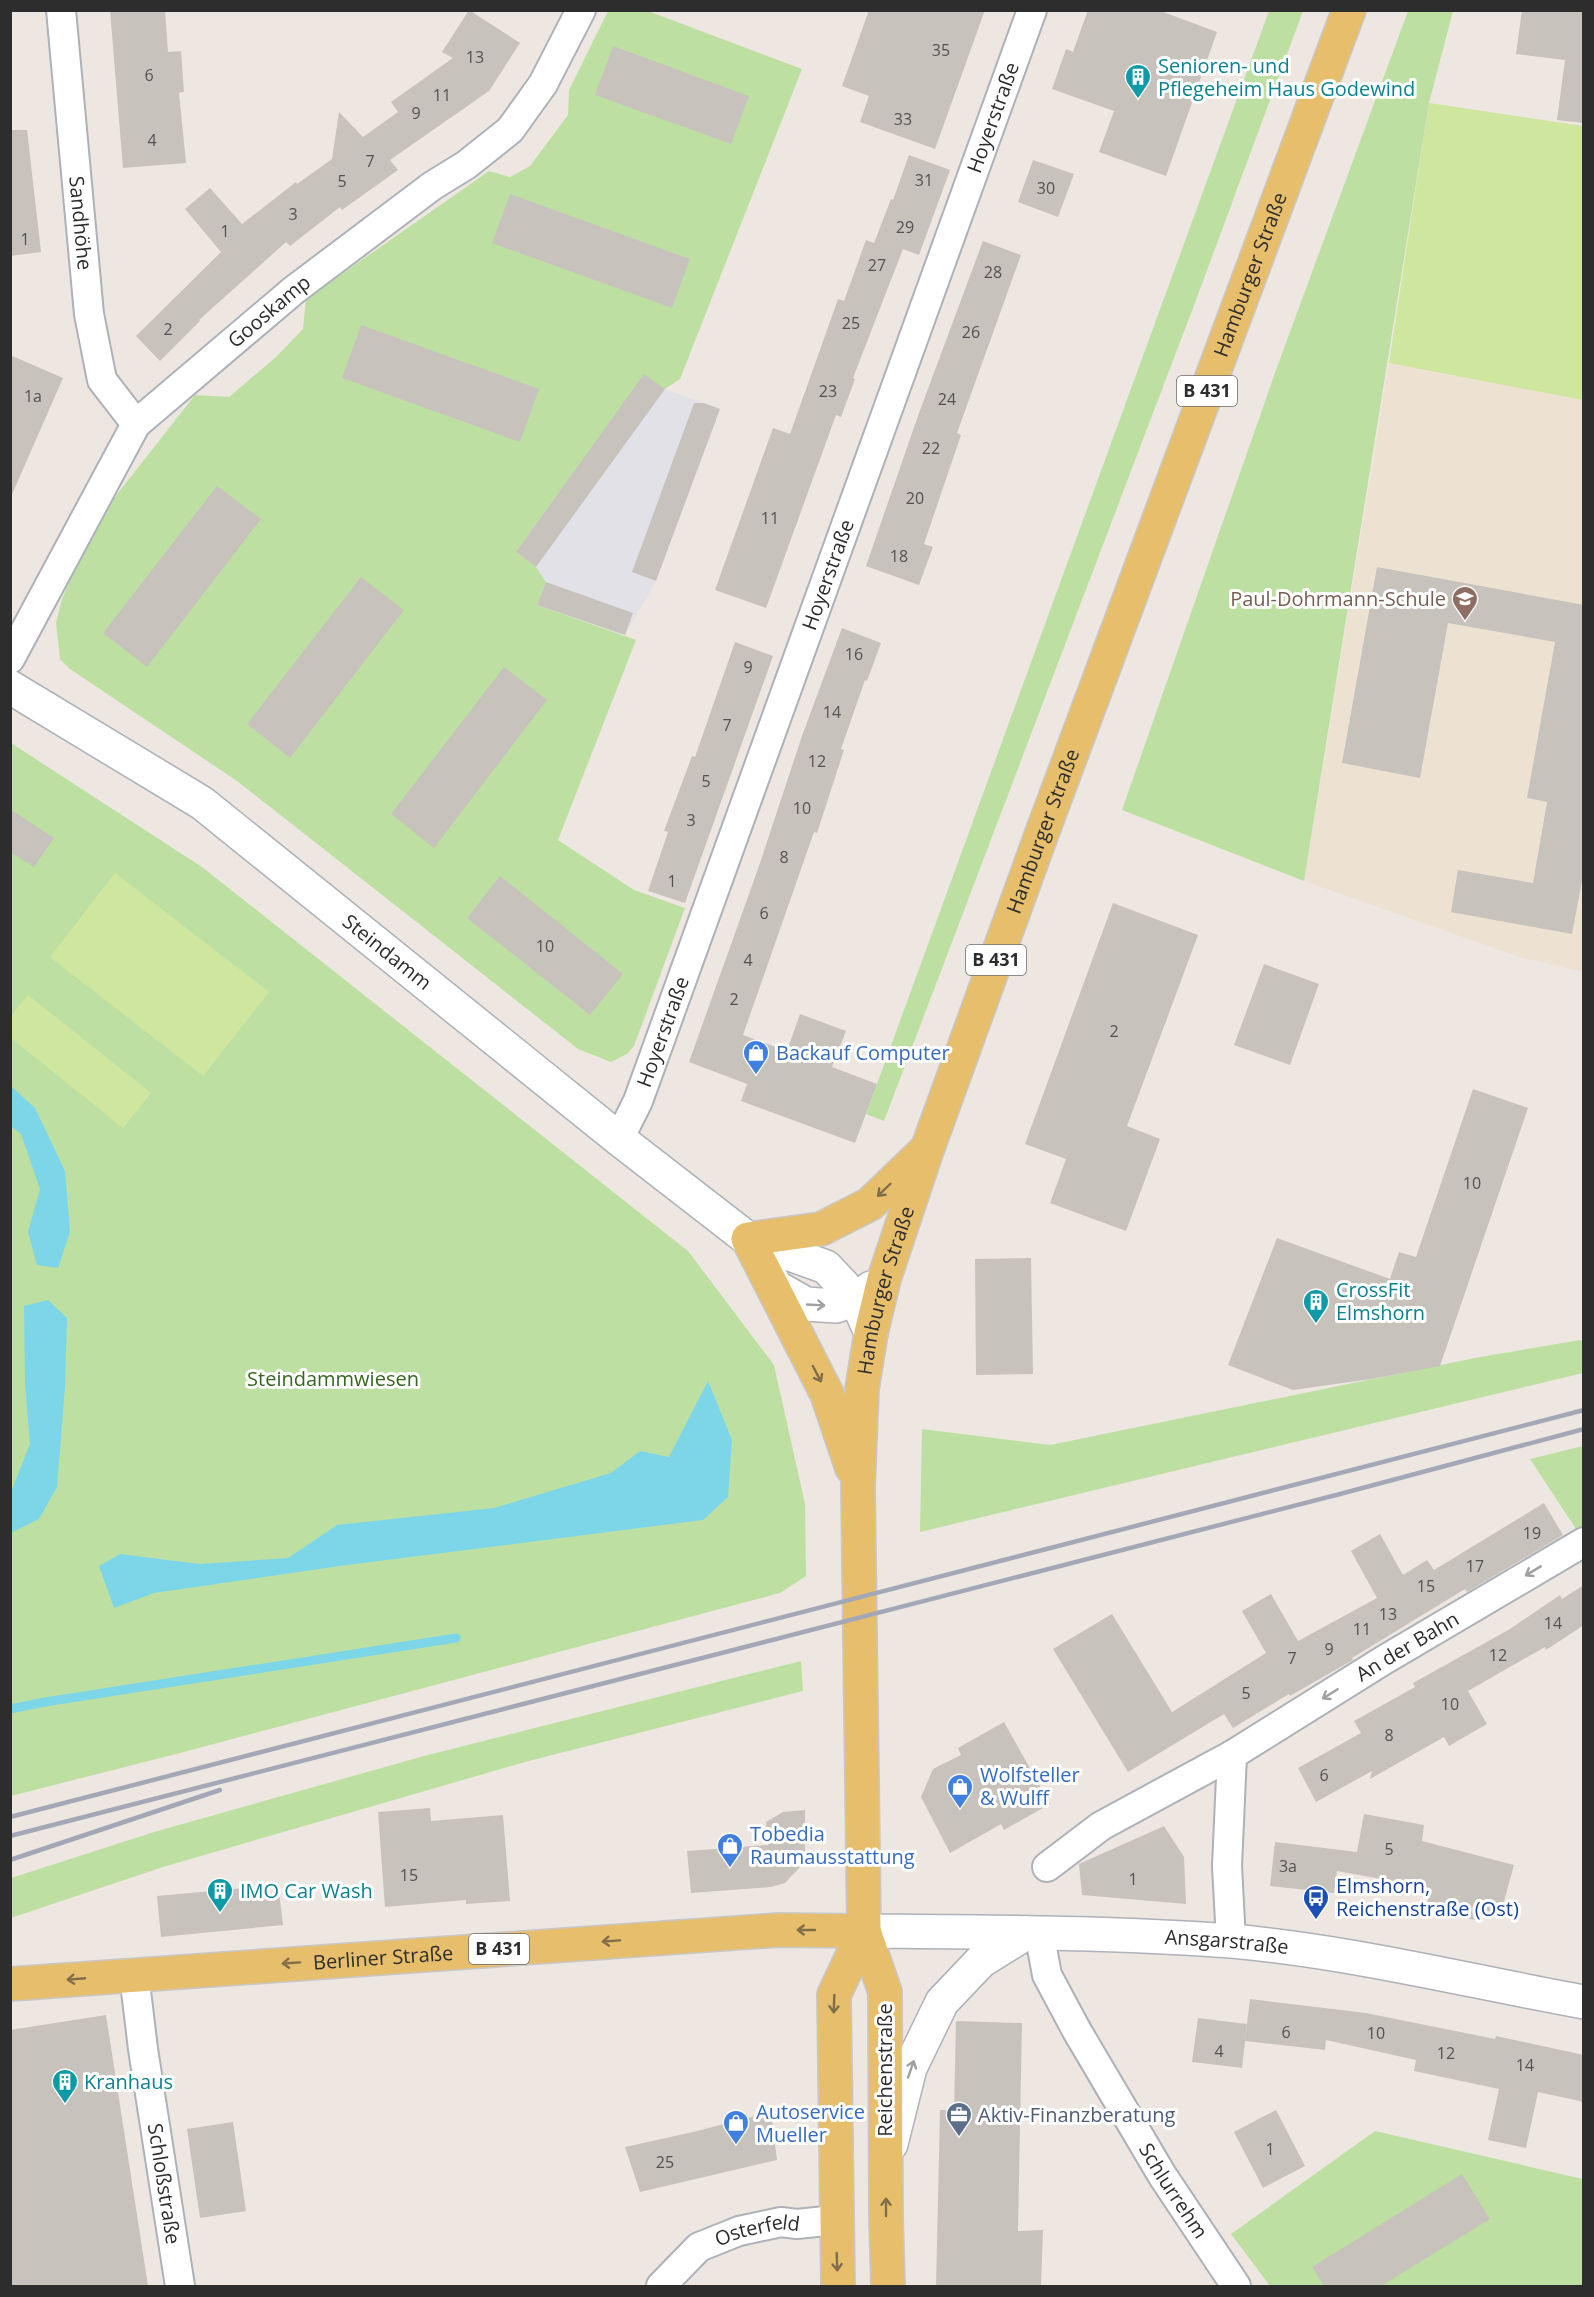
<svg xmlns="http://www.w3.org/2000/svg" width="1594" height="2297" font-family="'Open Sans',sans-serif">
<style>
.industrial{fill:#e2e1e7}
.education{fill:#ede2d2}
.green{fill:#bde0a2}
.pitch{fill:#cfe69f}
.water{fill:#7dd6e7}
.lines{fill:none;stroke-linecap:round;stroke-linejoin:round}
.stream{stroke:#7dd6e7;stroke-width:9}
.building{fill:#c7c2bc}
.minor-casing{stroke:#adb1b8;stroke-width:32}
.tertiary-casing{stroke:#adb1b8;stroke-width:36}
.primary-casing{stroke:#c8c8c8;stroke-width:36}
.minor{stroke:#fff;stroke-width:28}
.tertiary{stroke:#fff;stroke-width:33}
.primary{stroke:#e7be6c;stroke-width:33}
.rail{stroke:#a4a8b6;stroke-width:4.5}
.oneway{stroke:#816e49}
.oneway2{stroke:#a0a0a0}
.labels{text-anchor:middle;stroke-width:6;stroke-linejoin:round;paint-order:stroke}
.number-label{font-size:16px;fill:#545251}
.shield{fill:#fff;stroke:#6c6c6c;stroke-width:1.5}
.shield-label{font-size:18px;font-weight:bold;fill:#2d2d2d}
.culture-label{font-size:20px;fill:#0d838f;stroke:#fff;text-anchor:start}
.street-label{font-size:20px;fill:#2d2d2d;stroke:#fff}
.education-label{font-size:20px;fill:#785e54;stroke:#fff;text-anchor:end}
.shop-label{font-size:20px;fill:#366cbe;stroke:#fff;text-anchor:start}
.park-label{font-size:20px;fill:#376721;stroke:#fff}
.transit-label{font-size:20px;fill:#164399;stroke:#fff;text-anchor:start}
.service-label{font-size:20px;fill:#4e5e75;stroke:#fff;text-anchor:start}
</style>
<rect width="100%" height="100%" fill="#eee7e1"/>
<polygon class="industrial" points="644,374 665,389 720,409 656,581 625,635 537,605 516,552"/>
<polygon class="education" points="1429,103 1583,126 1583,972 1519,957 1304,881 1389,363"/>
<g class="green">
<polygon points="608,11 648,11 802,69 680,379 665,389 644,375 516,552 536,567 546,582 537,605 636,640 558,840 634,890 685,908 634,1046 627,1054 611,1062 578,1049 237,781 70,669 60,659 56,623 62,599 93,525 195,395 229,397 276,357 303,329 306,299 489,171 510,177 530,166 568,115 569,90"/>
<polygon points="1269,11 1303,11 1196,300 884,1121 866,1114"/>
<polygon points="1408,11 1453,11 1429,103 1304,881 1122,810 1276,370"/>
<polygon points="11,743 202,867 688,1251 774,1365 805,1504 806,1576 780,1593 180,1753 11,1796"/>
<polygon points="1580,1340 1583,1342 1583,1373 920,1532 922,1429 1050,1445 1480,1357"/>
<polygon points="1583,1446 1583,1528 1578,1532 1530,1459"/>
<polygon points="801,1661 803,1691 525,1762 163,1867 11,1918 11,1878 154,1832 424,1756"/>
<polygon points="1375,2131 1583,2179 1583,2286 1270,2286 1231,2234"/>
</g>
<g class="pitch">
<polygon points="1429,103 1583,126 1583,400 1389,363"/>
<polygon points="115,873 269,992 203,1076 50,957"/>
<polygon points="28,995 151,1093 123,1128 11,1038 11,1016"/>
</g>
<g class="water">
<polygon points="11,1086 35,1108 65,1171 70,1232 58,1268 37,1265 28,1232 40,1189 21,1134 11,1126"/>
<polygon points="48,1300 67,1318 65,1387 57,1487 39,1519 11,1533 11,1492 30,1444 25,1384 24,1306"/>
<polygon points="708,1381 732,1440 728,1497 703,1520 347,1565 154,1593 114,1608 99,1566 120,1554 200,1564 288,1558 337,1525 494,1508 611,1473 640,1451 669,1457"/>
</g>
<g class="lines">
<polyline class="stream" points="10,1709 45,1702 456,1638"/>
</g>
<g class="building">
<polygon points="110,10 165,10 168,52 181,51 184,92 179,93 186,163 123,168"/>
<polygon points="469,10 520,43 489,91 390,160 398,170 342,210 340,207 290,246 286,242 199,320 200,321 160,361 136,336 221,252 185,209 210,188 242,224 296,182 297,184 332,159 339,112 363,137 398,112 391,102 453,58 442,52"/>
<polygon points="869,10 985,10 935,149 860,122 869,96 842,86"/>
<polygon points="1088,10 1158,10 1217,32 1166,176 1099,152 1114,111 1052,89 1066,49 1073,52"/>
<polygon points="1522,10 1584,10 1584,123 1557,120 1565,60 1516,54"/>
<polygon points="613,46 749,96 731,144 595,95"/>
<polygon points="10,130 27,130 41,252 10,256"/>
<polygon points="909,155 950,170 919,255 903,249 853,378 855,379 841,417 836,415 766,608 715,590 773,428 790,434 838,299 844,301 866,240 874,243 891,199 893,200"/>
<polygon points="1033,160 1074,174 1058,217 1018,202"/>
<polygon points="510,194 690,259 672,308 492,243"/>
<polygon points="983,241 1021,255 957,433 961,435 924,544 933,547 919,585 866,566 919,413"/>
<polygon points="361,325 539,389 520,442 342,378"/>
<polygon points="10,355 63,378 10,499"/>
<polygon points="644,374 665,389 536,567 516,552"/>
<polygon points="694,403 704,403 720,409 656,581 632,572"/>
<polygon points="217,486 261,519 147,667 103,633"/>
<polygon points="1377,567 1584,605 1584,870 1572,934 1451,912 1458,870 1533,883 1547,802 1527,798 1555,642 1448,623 1420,778 1342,763"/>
<polygon points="361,577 404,610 290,758 247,724"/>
<polygon points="546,582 633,613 625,635 537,605"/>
<polygon points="842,628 881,643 867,681 865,680 841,749 844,750 817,833 814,832 743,1035 787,1051 800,1014 846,1031 832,1067 877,1084 855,1143 741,1101 747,1084 689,1062 759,866 802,736"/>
<polygon points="735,642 773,656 685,903 648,891 668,832 664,831 692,756 695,757"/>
<polygon points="504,667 547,700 434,848 391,814"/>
<polygon points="10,809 54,838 34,867 10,852"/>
<polygon points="500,876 623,974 590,1015 467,918"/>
<polygon points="1113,903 1198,935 1127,1126 1160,1139 1126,1231 1050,1203 1066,1159 1025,1144"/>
<polygon points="1264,964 1319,984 1290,1065 1234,1045"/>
<polygon points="1473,1089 1528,1108 1440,1366 1371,1379 1293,1390 1228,1365 1277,1238 1390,1279 1399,1252 1416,1257"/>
<polygon points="1031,1258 1033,1374 976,1375 975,1259"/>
<polygon points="1544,1503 1563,1535 1467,1592 1465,1589 1352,1658 1353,1660 1344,1665 1290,1696 1289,1694 1233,1728 1224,1714 1128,1772 1053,1649 1112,1614 1172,1712 1266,1653 1242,1611 1271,1594 1298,1641 1377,1598 1351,1551 1380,1534 1403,1575 1427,1560 1434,1570"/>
<polygon points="1584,1585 1584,1625 1546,1650 1545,1647 1468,1691 1487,1724 1449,1746 1444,1737 1370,1779 1372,1771 1316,1802 1298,1768 1361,1733 1354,1721 1415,1687 1413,1683 1510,1629 1560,1595 1562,1599"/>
<polygon points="1004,1722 1050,1804 1004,1830 1001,1824 950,1853 921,1797 933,1769 961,1755 958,1748"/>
<polygon points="430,1808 431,1821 503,1815 510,1901 466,1904 466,1900 385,1907 378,1812"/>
<polygon points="805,1810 805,1854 801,1866 785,1883 771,1887 691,1893 687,1851 768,1845 766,1822 783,1812"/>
<polygon points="1364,1814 1424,1825 1422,1841 1514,1865 1500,1916 1480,1911 1478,1921 1426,1907 1431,1888 1337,1871 1334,1893 1270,1886 1275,1842 1357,1852"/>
<polygon points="1164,1826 1184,1857 1186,1904 1082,1895 1079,1864"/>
<polygon points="245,1888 246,1896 279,1892 283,1925 161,1937 157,1896"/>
<polygon points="1250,1999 1366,2013 1495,2039 1496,2036 1584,2055 1584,2102 1538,2092 1526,2148 1488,2140 1499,2089 1414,2071 1416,2060 1326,2040 1325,2050 1245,2041"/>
<polygon points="106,2015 148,2286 10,2286 10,2030"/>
<polygon points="1198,2018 1247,2024 1242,2068 1192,2062"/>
<polygon points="956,2021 1022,2023 1018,2231 1043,2230 1041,2286 936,2286 940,2110 954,2110"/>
<polygon points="1276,2110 1305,2166 1263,2188 1234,2132"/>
<polygon points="771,2112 777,2160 640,2192 625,2147 693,2132"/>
<polygon points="233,2122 246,2211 200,2218 187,2129"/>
<polygon points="1462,2174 1490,2219 1381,2286 1324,2286 1312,2267"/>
</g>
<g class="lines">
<defs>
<g id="minor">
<path id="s1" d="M61 10 89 314 102 380 136 424"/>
<path id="s2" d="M10 659 136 424 294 290 432 186 466 165 510 130 543 84 581 10"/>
<path id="s3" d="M619 1139 638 1101 651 1065 1032 10"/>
<path id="s4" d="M1047 1867 1101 1826 1232 1755 1384 1660 1584 1542"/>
<path id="s5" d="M1039 1932 1047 1975 1077 2031 1162 2175 1236 2286"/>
<polyline points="1231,1941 1227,1866 1232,1755"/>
<path id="s6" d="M134 1974 143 2049 180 2286"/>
<path id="s7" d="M661 2286 699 2247 739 2231 781 2222 797 2224 835 2220"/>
</g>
<g id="tertiary">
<path id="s8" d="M10 687 202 803 619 1139 748 1239 826 1267 856 1299 871 1333"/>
<polyline points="766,1269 776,1287 806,1304 836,1306 856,1299 871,1288"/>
<path id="s9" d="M864 1931C986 1932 1109 1932 1231 1941 1348 1951 1468 1981 1584 2002"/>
<polyline points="891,2144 910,2068 942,2002 981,1961 1026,1933"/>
</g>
<g id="primary">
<polyline points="852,1468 827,1394 748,1239 821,1229 870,1204 924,1152"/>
<path id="s10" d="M10 1984 779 1930 864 1931"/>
<polyline points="838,2286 834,1995 864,1931"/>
<path id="s11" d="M888 2286 886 2218 885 1992 864 1931 858 1487 862 1389 871 1333 884 1279 927 1150 1042 833 1349 10"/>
</g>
</defs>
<use href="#minor" class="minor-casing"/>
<use href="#tertiary" class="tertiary-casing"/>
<use href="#primary" class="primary-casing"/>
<use href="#minor" class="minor"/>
<use href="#tertiary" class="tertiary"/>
<use href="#primary" class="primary"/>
<g class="rail">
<polyline points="10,1817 1584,1410"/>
<polyline points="10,1836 1340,1494 1584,1429"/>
<polyline points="10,1860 220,1790"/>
</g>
</g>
<defs><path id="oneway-shaft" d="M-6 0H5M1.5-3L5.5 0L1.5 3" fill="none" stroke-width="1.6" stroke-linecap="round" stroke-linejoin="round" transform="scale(1.5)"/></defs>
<g class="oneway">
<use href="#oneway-shaft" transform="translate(884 1190) rotate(136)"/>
<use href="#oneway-shaft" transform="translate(817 1374) rotate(62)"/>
<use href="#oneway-shaft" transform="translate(806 1930) rotate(-180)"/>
<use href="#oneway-shaft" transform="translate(611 1941) rotate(176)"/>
<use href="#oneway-shaft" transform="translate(291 1963) rotate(176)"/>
<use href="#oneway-shaft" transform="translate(76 1979) rotate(175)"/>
<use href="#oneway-shaft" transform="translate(834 2004) rotate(92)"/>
<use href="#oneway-shaft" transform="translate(886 2207) rotate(-90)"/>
<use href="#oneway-shaft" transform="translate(837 2262) rotate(88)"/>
</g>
<g class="oneway2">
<use href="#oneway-shaft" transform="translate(816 1305) rotate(3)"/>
<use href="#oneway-shaft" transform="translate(1533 1571) rotate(149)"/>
<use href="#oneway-shaft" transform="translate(1330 1694) rotate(148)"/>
<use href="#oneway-shaft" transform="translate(911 2069) rotate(-71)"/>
</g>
<defs>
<symbol id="building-pin" viewBox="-11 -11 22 30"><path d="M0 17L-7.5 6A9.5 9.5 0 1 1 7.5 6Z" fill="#0f9aa8" stroke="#fff"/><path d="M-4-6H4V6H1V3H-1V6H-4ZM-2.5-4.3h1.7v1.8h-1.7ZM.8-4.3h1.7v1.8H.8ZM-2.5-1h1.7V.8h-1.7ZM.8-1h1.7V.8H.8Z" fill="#fff"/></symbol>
<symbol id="school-pin" viewBox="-11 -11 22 30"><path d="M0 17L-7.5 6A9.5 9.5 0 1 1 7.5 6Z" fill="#8d6e63" stroke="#fff"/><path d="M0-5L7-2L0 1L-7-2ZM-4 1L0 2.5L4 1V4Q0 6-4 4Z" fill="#fff"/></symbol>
<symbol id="shop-pin" viewBox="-11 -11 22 30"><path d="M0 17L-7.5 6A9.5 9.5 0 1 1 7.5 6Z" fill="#3f7fe0" stroke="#fff"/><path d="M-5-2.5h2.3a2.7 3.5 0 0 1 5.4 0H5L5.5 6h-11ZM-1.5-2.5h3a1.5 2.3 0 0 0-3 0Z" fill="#fff"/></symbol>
<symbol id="bus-pin" viewBox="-11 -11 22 30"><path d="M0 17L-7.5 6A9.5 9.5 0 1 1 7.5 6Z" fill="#1a4fb4" stroke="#fff"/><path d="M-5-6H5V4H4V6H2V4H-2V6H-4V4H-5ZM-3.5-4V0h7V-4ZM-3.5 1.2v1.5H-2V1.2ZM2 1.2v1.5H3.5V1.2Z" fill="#fff"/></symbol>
<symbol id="office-pin" viewBox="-11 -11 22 30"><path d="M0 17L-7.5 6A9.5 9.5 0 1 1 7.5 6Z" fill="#5c6f8a" stroke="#fff"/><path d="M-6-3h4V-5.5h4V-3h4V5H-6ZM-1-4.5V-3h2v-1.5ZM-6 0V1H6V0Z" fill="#fff"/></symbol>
</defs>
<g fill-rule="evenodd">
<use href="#building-pin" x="1123" y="62" width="30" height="40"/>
<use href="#school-pin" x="1450" y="584" width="30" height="40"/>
<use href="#shop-pin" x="741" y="1038" width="30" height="40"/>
<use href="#building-pin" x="1301" y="1287" width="30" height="40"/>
<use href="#shop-pin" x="945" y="1772" width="30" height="40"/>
<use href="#shop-pin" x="715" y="1831" width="30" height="40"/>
<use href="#building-pin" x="205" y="1876" width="30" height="40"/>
<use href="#bus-pin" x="1301" y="1883" width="30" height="40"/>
<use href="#building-pin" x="50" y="2067" width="30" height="40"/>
<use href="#office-pin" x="944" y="2100" width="30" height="40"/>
<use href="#shop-pin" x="721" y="2108" width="30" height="40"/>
</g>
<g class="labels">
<g class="number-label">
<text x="941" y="56">35</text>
<text x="475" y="63">13</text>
<text x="149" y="81">6</text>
<text x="442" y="101">11</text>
<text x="416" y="119">9</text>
<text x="903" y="125">33</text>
<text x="152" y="146">4</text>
<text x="370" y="167">7</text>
<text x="924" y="186">31</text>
<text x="342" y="187">5</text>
<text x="1046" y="194">30</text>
<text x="293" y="220">3</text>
<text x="905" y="233">29</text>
<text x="225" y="237">1</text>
<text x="25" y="245">1</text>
<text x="877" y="271">27</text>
<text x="993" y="278">28</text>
<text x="851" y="329">25</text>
<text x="168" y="335">2</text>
<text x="971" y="338">26</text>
<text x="828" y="397">23</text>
<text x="33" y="402">1a</text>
<text x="947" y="405">24</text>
<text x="931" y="454">22</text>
<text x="915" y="504">20</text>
<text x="770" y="524">11</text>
<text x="899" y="562">18</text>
<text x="854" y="660">16</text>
<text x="748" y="673">9</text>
<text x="832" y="718">14</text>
<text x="727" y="731">7</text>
<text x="817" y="767">12</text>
<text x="706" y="787">5</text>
<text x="802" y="814">10</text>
<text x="691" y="826">3</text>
<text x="784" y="863">8</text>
<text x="672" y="887">1</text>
<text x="764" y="919">6</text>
<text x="545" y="952">10</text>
<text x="748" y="966">4</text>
<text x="734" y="1005">2</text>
<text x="1114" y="1037">2</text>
<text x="1472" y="1189">10</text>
<text x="1532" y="1539">19</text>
<text x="1475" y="1572">17</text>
<text x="1426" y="1592">15</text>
<text x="1388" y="1620">13</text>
<text x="1553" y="1629">14</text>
<text x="1362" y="1635">11</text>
<text x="1329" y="1655">9</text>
<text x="1498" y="1661">12</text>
<text x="1292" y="1664">7</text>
<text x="1246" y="1699">5</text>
<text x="1450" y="1710">10</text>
<text x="1389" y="1741">8</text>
<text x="1324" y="1781">6</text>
<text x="1389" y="1855">5</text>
<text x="1288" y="1872">3a</text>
<text x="409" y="1881">15</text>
<text x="1133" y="1885">1</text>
<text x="1286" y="2038">6</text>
<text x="1376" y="2039">10</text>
<text x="1219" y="2057">4</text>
<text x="1446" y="2059">12</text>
<text x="1525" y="2071">14</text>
<text x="1270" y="2155">1</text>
<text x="665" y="2168">25</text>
</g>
<g class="shield">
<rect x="1177" y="376" width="60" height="30" rx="4.5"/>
<rect x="966" y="945" width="60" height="30" rx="4.5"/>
<rect x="469" y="1934" width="60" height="30" rx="4.5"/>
</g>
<g class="shield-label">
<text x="1207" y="397">B 431</text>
<text x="996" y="966">B 431</text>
<text x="499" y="1955">B 431</text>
</g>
<g class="culture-label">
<text x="1158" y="73">Senioren- und<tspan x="1158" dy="23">Pflegeheim Haus Godewind</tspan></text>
<text x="1336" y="1297">CrossFit<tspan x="1336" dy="23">Elmshorn</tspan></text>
<text x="240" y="1898">IMO Car Wash</text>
<text x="84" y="2089">Kranhaus</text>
</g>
<g class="street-label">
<text dy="7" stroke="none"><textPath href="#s3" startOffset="1088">Hoyerstraße</textPath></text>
<text dy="7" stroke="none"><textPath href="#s1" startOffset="214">Sandhöhe</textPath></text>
<text dy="7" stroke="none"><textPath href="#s11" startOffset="2082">Hamburger Straße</textPath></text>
<text dy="7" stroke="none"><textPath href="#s2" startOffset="441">Gooskamp</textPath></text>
<text dy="7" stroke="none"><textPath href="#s3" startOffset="602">Hoyerstraße</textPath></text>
<text dy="7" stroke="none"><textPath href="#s11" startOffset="1488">Hamburger Straße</textPath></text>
<text dy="7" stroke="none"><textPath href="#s8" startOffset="462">Steindamm</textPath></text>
<text dy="7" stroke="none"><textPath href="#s3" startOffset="116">Hoyerstraße</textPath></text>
<text dy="7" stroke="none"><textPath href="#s11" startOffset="1002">Hamburger Straße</textPath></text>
<text dy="7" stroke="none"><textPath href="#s4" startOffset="423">An der Bahn</textPath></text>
<text dy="7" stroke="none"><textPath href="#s9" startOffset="363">Ansgarstraße</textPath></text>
<text dy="7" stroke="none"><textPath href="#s10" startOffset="374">Berliner Straße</textPath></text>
<text transform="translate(885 2070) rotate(-90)" y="7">Reichenstraße</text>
<text dy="7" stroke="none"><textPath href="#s6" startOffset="212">Schloßstraße</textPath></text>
<text dy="7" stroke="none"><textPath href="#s5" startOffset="294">Schlurrehm</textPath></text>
<text dy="7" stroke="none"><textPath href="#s7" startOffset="116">Osterfeld</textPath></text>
</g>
<g class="education-label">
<text x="1446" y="606">Paul-Dohrmann-Schule</text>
</g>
<g class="shop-label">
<text x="776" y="1060">Backauf Computer</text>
<text x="980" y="1782">Wolfsteller<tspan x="980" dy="23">&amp; Wulff</tspan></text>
<text x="750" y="1841">Tobedia<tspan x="750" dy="23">Raumausstattung</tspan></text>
<text x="756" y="2119">Autoservice<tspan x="756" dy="23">Mueller</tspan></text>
</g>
<g class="park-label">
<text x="333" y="1386">Steindammwiesen</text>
</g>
<g class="transit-label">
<text x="1336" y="1893">Elmshorn,<tspan x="1336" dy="23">Reichenstraße (Ost)</tspan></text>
</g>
<g class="service-label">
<text x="978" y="2122">Aktiv-Finanzberatung</text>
</g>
</g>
<rect width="1594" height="2297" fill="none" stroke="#2d2d2d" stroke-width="24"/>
</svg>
